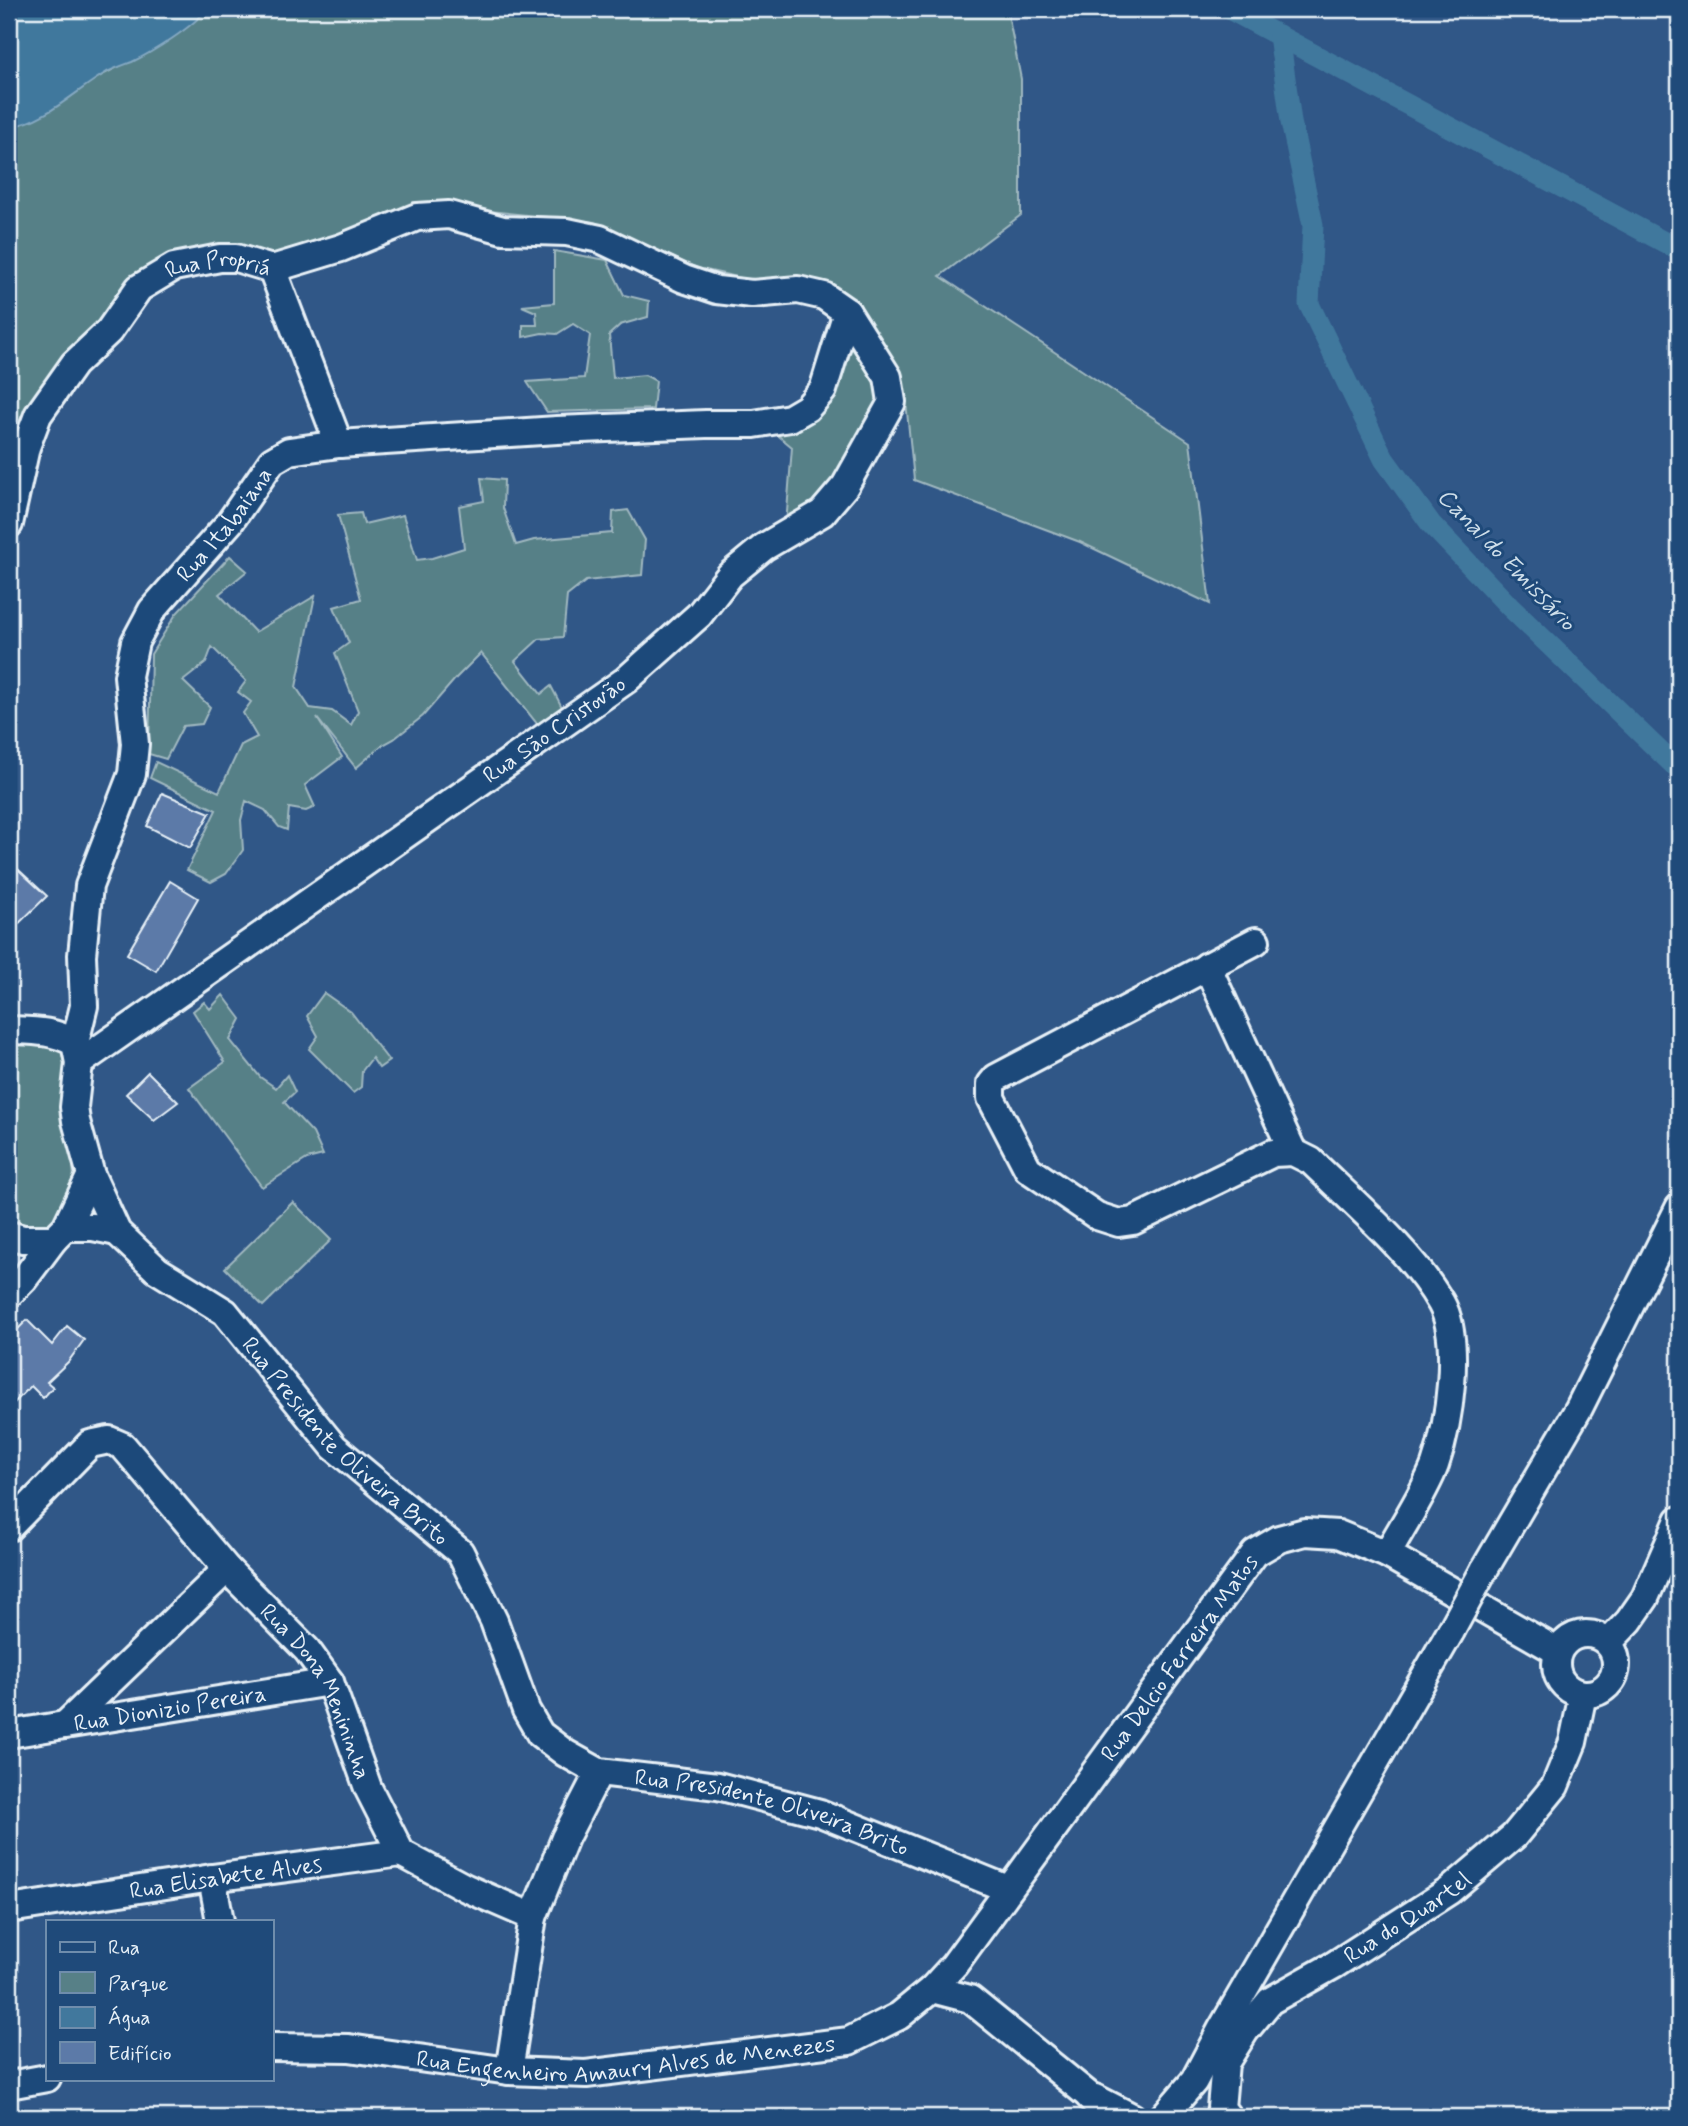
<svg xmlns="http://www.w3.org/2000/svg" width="1688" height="2126" font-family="Mynerve,sans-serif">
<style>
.green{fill:#578087;stroke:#a0b8c0;stroke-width:2}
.water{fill:#41789d;stroke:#84a8c1;stroke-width:2}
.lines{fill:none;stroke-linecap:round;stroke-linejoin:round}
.canal{stroke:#41789d;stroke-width:21}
.building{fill:#5c7aa8;stroke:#e8f1f8;stroke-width:2}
.minor-casing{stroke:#e8f1f8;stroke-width:32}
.minor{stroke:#1f4a7a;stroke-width:26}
.minor-bridge-casing{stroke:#e8f1f8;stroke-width:32;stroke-linecap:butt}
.minor-bridge{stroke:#1f4a7a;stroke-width:26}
.labels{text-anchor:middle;stroke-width:6;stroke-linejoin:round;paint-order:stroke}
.street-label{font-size:23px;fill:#e8f1f8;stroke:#1f4a7a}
.water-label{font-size:24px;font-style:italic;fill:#cfdfea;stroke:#1f4a7a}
</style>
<rect width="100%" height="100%" fill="#305787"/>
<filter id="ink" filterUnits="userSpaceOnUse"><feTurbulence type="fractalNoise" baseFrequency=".0143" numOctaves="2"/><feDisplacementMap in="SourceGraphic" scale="14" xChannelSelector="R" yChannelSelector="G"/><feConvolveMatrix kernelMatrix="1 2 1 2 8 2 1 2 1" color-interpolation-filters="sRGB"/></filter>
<g filter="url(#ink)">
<g class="green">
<path d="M206 9H1007L1021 79V215L940 276 1190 442 1210 604 1080 542 914 480 905 392 860 308 811 280 755 281 697 268 594 222 431 205 287 255 230 248 171 259 126 283 94 329 9 472V127L15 126C47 108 78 87 110 71 138 57 187 34 206 9Z"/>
<polygon points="554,251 607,260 624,295 649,301 648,317 620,325 609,335 613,378 645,375 656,381 653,409 547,412 527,382 584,378 590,335 573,324 557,334 542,333 523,337 523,325 537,325 536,312 522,306 554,303"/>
<polygon points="850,327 882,379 884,403 815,509 786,525 792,447 775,433 785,427"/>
<polygon points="481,478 504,480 503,508 516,545 534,540 612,533 613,512 628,510 645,540 642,575 586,581 567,596 563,637 539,639 515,661 541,694 551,686 565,713 542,730 481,653 456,678 423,716 394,739 381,746 356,768 317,718 342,757 305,785 315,807 306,811 289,808 287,830 279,827 265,810 246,801 241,820 243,850 226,874 211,882 187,870 216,810 150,778 156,762 219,792 241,745 257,737 243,713 251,702 238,692 246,681 212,647 206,663 183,681 210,707 202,724 183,726 166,759 149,754 151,654 176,614 230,556 247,571 219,594 255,632 315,596 296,687 310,708 332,711 351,725 358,711 335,653 349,643 334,607 361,599 338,515 361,513 364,524 403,515 417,560 432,558 464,548 459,506 484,501"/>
<polygon points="324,993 351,1012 389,1061 379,1068 372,1058 362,1071 361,1087 353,1093 309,1049 318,1036 307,1016"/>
<polygon points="223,995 241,1019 230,1040 260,1077 276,1088 287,1075 295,1092 284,1102 313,1133 323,1155 307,1159 262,1187 189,1088 225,1062 193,1011 204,1002 210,1009"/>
<path d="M35 1039 67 1049C68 1079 67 1110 70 1140 73 1173 86 1222 41 1230 31 1232 18 1227 9 1226V1042Z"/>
<polygon points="293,1202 331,1240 263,1306 225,1268"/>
</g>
<path class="water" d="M9 9H207C193 27 153 52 132 62 124 65 115 68 107 72 76 90 46 122 9 127Z"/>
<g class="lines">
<g class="canal">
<polyline points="1229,9 1679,250"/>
<polyline points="1279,35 1291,122 1313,225 1309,304 1384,459 1431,524 1510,607 1675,766"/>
</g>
</g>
<g class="building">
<polygon points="162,793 210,813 190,848 147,826"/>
<polygon points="9,861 47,896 9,933"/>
<polygon points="170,881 198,898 156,971 127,954"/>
<polygon points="148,1072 178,1102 154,1120 126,1094"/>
<polygon points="27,1320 52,1345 67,1326 84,1340 68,1362 47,1382 53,1387 43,1398 31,1386 9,1408 9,1338"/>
</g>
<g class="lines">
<defs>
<g id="minor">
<polyline points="272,269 339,444"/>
<path id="s1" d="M9 524 26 447 38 415 74 364 109 331 139 288 174 267 220 258H236L272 269 341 248 417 217 449 215 503 230 567 232 600 239 684 279 717 290 752 294 798 290 824 296 847 312 888 377 892 402 845 486 822 513 764 547 730 575 699 615 626 680 79 1063"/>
<path d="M1256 941 996 1078 991 1084V1098L1028 1169 1097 1216 1119 1223 1133 1221 1273 1153 1293 1152 1311 1161C1353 1202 1412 1252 1441 1303 1462 1340 1449 1425 1435 1465 1425 1492 1401 1528 1387 1554"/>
<polyline points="1207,966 1293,1152"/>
<path id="s2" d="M9 1030C33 1031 53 1030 75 1043L79 1063 74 1107 76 1121 91 1175 117 1232 157 1270 225 1312 334 1447 460 1552 494 1621 526 1710 540 1734 565 1753 599 1772 718 1786 820 1813 1008 1889"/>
<path id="s3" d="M75 1043 84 1006 82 955 89 886 132 774 135 744 128 676 135 642 152 610 230 522 272 461 289 451 339 444 557 430 706 424H754L790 418 807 408 823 390 847 312"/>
<polyline points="66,1227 93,1227 117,1232"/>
<polyline points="9,1235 23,1239 54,1239 66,1227 91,1175"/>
<polyline points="9,1294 24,1279 54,1239"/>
<path id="s4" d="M9 1527 90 1444 109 1440 123 1446 227 1569 307 1650 330 1682 368 1788 401 1853 466 1888 533 1917"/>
<polyline points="1484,1570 1579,1408 1679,1208"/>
<circle cx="1586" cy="1664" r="30"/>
<polyline points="1609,1642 1629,1621 1645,1598 1679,1520"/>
<polyline points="65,1725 227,1569"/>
<path id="s5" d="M9 1734 330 1682"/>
<polyline points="212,1878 220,1921"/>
<path id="s6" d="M9 1909 212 1878 401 1853"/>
<polyline points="932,1989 970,1999 1087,2094 1108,2117"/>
<path id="s7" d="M271 2047 349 2048 509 2071 586 2074 849 2041 899 2016 932 1989 954 1965 1255 1553 1279 1539 1305 1532 1338 1534 1387 1554 1557 1651"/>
<polyline points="509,2071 533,1917 565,1838 599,1772"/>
<polyline points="9,2085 47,2078"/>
<polyline points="1095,2098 1132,2117"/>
<polyline points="1163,2117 1194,2081 1221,2030 1451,1631"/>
<path id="s8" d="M1228 2117 1221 2108 1225 2063 1245 2031 1270 2001 1334 1965 1449 1891 1514 1836 1555 1786 1573 1742 1583 1694"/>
</g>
</defs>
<use href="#minor" class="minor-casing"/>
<use href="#minor" class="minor"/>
<defs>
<polyline id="minor-bridge" points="1451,1631 1484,1570"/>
</defs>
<use href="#minor-bridge" class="minor-bridge-casing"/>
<use href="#minor-bridge" class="minor-bridge"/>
</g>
</g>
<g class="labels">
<g class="street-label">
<text dy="8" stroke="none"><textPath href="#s1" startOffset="362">Rua Propriá</textPath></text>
<text dy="8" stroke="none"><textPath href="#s3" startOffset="560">Rua Itabaiana</textPath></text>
<text transform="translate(554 729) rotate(-35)" y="8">Rua São Cristovão</text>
<text dy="8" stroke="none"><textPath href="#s2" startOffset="578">Rua Presidente Oliveira Brito</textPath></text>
<text dy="8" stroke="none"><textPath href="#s7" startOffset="1094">Rua Delcio Ferreira Matos</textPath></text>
<text dy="8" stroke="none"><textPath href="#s4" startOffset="466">Rua Dona Menininha</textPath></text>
<text dy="8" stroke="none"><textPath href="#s5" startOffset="163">Rua Dionizio Pereira</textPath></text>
<text dy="8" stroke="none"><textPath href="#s2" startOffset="1186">Rua Presidente Oliveira Brito</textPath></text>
<text dy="8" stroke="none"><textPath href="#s6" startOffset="219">Rua Elisabete Alves</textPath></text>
<text dy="8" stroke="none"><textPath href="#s8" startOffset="294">Rua do Quartel</textPath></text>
<text dy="8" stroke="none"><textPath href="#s7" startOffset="357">Rua Engenheiro Amaury Alves de Menezes</textPath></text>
</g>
<g class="water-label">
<text transform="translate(1507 559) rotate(46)" y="8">Canal do Emissário</text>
</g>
</g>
<rect width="1688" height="2126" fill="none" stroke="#1f4a7a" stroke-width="35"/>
<rect x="18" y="18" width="1653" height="2091" fill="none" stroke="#e8f1f8" stroke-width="2.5" filter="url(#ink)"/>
<rect x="46" y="1920" width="228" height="161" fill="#1f4a7a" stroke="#6f8dac" stroke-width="2"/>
<rect x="60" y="1942" width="35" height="10" fill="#1f4a7a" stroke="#6f8dac" stroke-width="2"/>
<text x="108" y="1954" font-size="21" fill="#e8f1f8">Rua</text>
<rect x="60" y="1972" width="35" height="21" fill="#578087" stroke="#6f8dac" stroke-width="2"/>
<text x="108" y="1990" font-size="21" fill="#e8f1f8">Parque</text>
<rect x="60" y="2007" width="35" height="21" fill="#41789d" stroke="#6f8dac" stroke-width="2"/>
<text x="108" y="2024" font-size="21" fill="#e8f1f8">Água</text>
<rect x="60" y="2042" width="35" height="21" fill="#5c7aa8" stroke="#6f8dac" stroke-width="2"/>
<text x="108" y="2060" font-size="21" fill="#e8f1f8">Edifício</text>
</svg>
